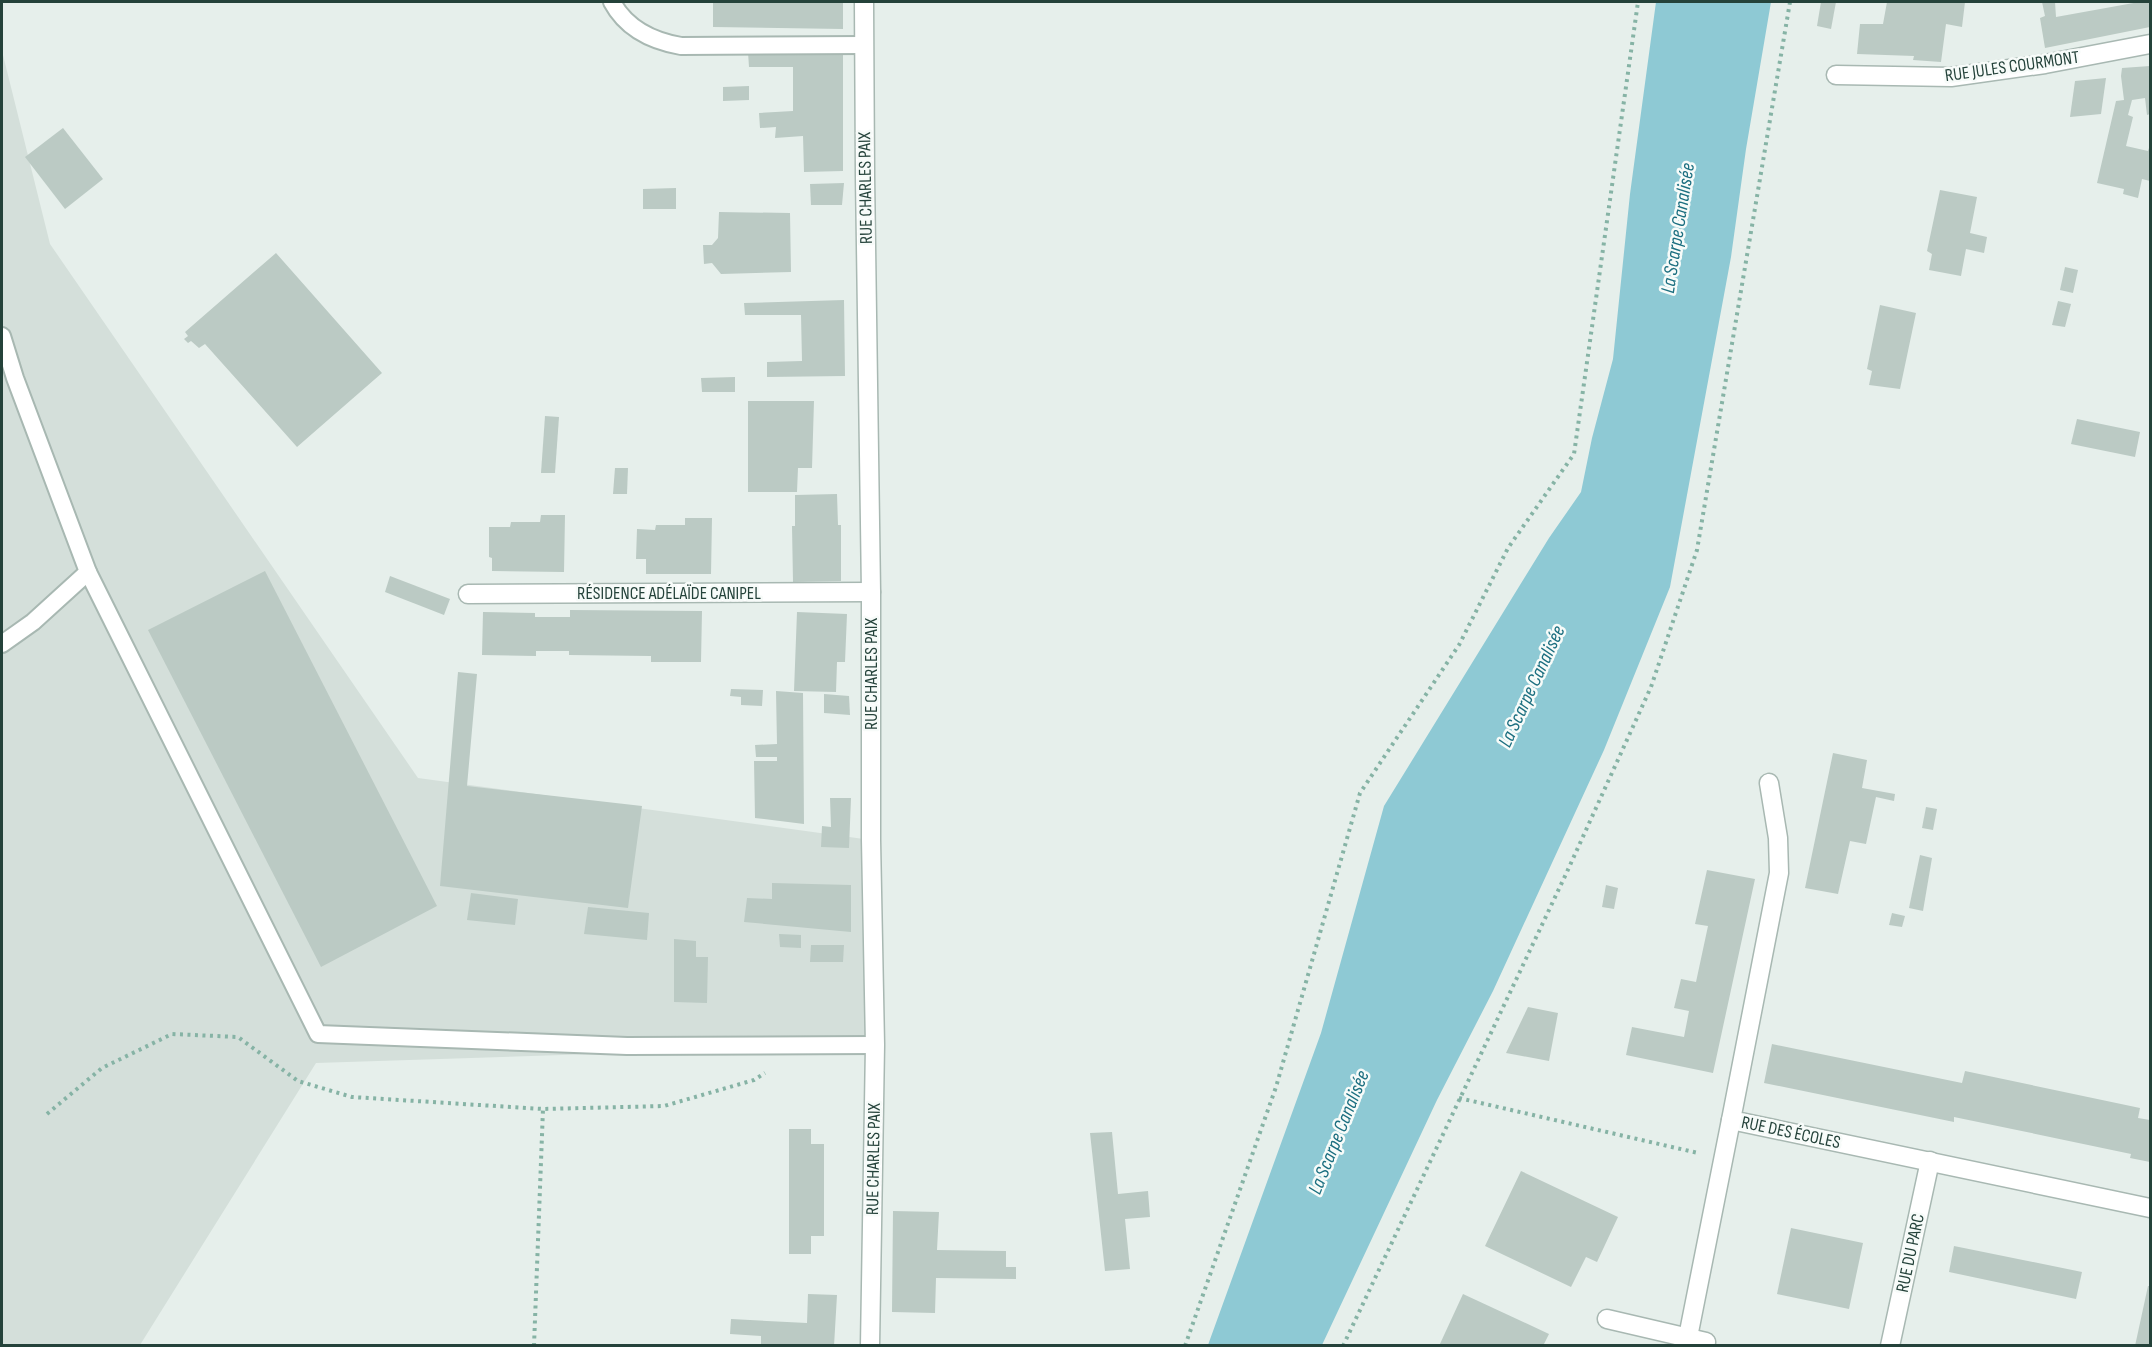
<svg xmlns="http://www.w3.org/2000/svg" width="2152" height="1347" font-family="'Sofia Sans Condensed',sans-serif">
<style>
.built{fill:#d4dfda}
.water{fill:#8ec9d4}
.building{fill:#bbcac4}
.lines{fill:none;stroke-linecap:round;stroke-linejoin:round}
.service-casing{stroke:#a8b8b2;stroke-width:20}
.minor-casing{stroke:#a8b8b2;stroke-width:21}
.path{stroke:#86b3a5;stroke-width:4;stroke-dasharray:3 4.5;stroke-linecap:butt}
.service{stroke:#fff;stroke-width:16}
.minor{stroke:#fff;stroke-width:18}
.labels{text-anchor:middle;stroke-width:5;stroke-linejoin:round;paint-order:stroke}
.street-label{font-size:18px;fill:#24423a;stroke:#f7fbf9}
.water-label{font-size:20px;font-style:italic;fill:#1c6f80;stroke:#f7fbf9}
</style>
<rect width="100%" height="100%" fill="#e6efeb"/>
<polygon class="built" points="2,51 50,244 418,778 871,840 875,1045 316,1063 140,1345 2,1345"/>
<polygon class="water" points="1656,2 1771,2 1746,149 1731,257 1670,587 1604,750 1493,991 1437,1100 1322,1345 1208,1345 1321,1033 1384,806 1549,538 1581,492 1592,438 1613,359 1630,194"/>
<g class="building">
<polygon points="713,2 843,2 843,29 713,27"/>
<polygon points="1821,2 1836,2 1831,29 1817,26"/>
<polygon points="1887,2 1965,2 1962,27 1946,24 1941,62 1913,60 1914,56 1857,54 1860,24 1883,24"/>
<polygon points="2042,2 2055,2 2056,17 2139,2 2150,2 2150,27 2045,48 2040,18 2045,16"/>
<polygon points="748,52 843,53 843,171 804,172 803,136 775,138 776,127 760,128 759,113 793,111 793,67 749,67"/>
<polygon points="2150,66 2150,114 2147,115 2145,98 2132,100 2128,115 2133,117 2126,146 2148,151 2150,145 2150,181 2142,179 2138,198 2123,194 2124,189 2097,183 2116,101 2124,100 2121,76 2122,68"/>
<polygon points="2106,78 2101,114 2070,117 2075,81"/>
<polygon points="749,86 749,100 723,101 723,87"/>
<polygon points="63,128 103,179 65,209 25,157"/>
<polygon points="844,183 842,205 811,205 810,184"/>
<polygon points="676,188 676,209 643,209 643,189"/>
<polygon points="1940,190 1977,197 1970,233 1987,237 1984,253 1966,249 1961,276 1929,270 1932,254 1927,251"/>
<polygon points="719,212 790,213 791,272 721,274 712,263 704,264 703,245 712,245 718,238"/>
<polygon points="276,253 382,373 297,447 205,344 199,348 191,341 188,343 184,339 188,336 185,332"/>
<polygon points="2065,267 2078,270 2073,293 2060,290"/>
<polygon points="844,300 845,376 767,377 767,362 802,361 801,315 745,315 744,303"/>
<polygon points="2058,301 2071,304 2065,327 2052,325"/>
<polygon points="1880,305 1916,313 1900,389 1869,385 1872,371 1867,369"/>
<polygon points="735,377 735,392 702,392 701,378"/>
<polygon points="748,401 814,401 812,468 798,468 797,492 748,492"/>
<polygon points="545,416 559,417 555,473 541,473"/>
<polygon points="2077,419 2140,432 2135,457 2071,444"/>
<polygon points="615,468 628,468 627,494 613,494"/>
<polygon points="837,494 838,525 841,525 841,581 793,582 792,526 795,526 795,495"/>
<polygon points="541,515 565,515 564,572 492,571 492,558 489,557 489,527 510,527 511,522 540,522"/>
<polygon points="685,518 712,518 711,574 646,574 646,559 636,559 637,529 655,530 656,525 685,525"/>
<polygon points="265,571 437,906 321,967 148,630"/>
<polygon points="390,576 450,599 444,615 385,592"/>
<polygon points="570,610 702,611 701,662 651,662 651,656 569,655 569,651 536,651 536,656 482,655 483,612 535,613 535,617 570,617"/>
<polygon points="797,612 847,614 845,662 837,662 836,692 794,691"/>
<polygon points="458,672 477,674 467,786 642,806 628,908 440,886"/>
<polygon points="731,689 763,690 762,706 741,705 741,697 730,696"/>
<polygon points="776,691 803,693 804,824 755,818 754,761 777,761 777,757 756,757 755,745 777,744"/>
<polygon points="824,694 849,696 850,715 824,713"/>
<polygon points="1833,753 1867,760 1862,788 1895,794 1894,801 1876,797 1866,844 1850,841 1838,894 1805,888"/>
<polygon points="830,798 851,798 849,848 821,847 822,826 831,827"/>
<polygon points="1926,807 1937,809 1933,830 1922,828"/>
<polygon points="1920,855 1932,858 1923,911 1909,908"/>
<polygon points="1707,870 1755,879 1713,1073 1626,1055 1632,1027 1684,1037 1689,1011 1674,1008 1681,979 1696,982 1708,926 1695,924"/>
<polygon points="772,883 851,885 851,932 744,922 747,898 772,899"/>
<polygon points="1606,885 1618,888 1614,909 1602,907"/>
<polygon points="471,893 518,899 515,925 467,920"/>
<polygon points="588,907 649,913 647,940 584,934"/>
<polygon points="1892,913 1905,916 1902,927 1889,925"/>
<polygon points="779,934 801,935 801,948 780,947"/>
<polygon points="674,939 696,941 696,957 708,957 707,1003 674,1002"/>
<polygon points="811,945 844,945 843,962 810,962"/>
<polygon points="1528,1007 1558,1013 1549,1061 1506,1053"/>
<polygon points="1772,1044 1962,1083 1965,1071 2140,1108 2138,1118 2150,1120 2150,1162 2130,1158 2131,1154 2012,1129 1954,1117 1954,1122 1764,1083"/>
<polygon points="789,1129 811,1129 811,1144 824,1144 824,1236 811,1236 811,1254 789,1254"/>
<polygon points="1112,1132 1118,1194 1148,1191 1150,1217 1125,1219 1130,1269 1105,1271 1090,1133"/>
<polygon points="1521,1171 1618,1217 1597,1262 1586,1257 1571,1287 1485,1246"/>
<polygon points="893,1211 939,1212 937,1250 1006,1251 1006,1267 1016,1267 1016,1279 936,1278 935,1313 892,1312"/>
<polygon points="1791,1228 1863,1243 1849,1309 1777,1294"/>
<polygon points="1954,1246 2082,1272 2076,1299 1949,1272"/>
<polygon points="2148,1286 2150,1286 2150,1346 2135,1346"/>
<polygon points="808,1294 837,1295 834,1346 761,1344 761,1336 730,1334 731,1319 807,1323"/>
<polygon points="1463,1294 1549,1334 1543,1346 1439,1346"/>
</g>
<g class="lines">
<defs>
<g id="service">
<path d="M612 2C626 28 652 41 681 46L864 45"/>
<polyline points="2,336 15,378 88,572 33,622 2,644"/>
<polyline points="88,572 318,1034 627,1046 875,1045"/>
</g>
<g id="minor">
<polyline points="864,2 865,176 871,592 871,840 875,1045 870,1346"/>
<polyline points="1836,75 1951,77 2045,64 2150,44"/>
<polyline points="468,594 871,592"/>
<polyline points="1769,783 1778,838 1779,873 1731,1120 2150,1208"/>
<polyline points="1607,1319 1706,1342 1705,1346"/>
<polyline points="1688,1337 1731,1120"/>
<polyline points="1890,1346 1930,1161"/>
</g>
</defs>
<use href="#service" class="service-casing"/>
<use href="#minor" class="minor-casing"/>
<g class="path">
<polyline points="1459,1098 1698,1153"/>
<polyline points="47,1114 102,1068 172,1034 238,1037 298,1081 352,1097 543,1109 664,1106 754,1080 765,1073"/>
<polyline points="534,1346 543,1109"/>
<polyline points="1185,1346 1276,1087 1360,793 1459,645 1508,548 1574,454 1638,2"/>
<polyline points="1343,1346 1566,874 1651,687 1697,550 1790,2"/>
</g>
<use href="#service" class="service"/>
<use href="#minor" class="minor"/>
</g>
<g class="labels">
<g class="street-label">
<text transform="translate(2012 66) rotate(-8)" y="6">RUE JULES COURMONT</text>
<text transform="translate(865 188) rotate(-91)" y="6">RUE CHARLES PAIX</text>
<text x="669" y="599">RÉSIDENCE ADÉLAÏDE CANIPEL</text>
<text transform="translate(871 674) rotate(-90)" y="6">RUE CHARLES PAIX</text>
<text transform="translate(1791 1132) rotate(12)" y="6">RUE DES ÉCOLES</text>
<text transform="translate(873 1159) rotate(-89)" y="6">RUE CHARLES PAIX</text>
<text transform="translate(1910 1253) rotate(-78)" y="6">RUE DU PARC</text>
</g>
<g class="water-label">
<text transform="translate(1677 228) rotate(-81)" y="7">La Scarpe Canalisée</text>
<text transform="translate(1531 686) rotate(-65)" y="7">La Scarpe Canalisée</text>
<text transform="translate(1338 1132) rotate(-68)" y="7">La Scarpe Canalisée</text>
</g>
</g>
<rect width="2152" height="1347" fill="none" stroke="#24423a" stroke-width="6"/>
</svg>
